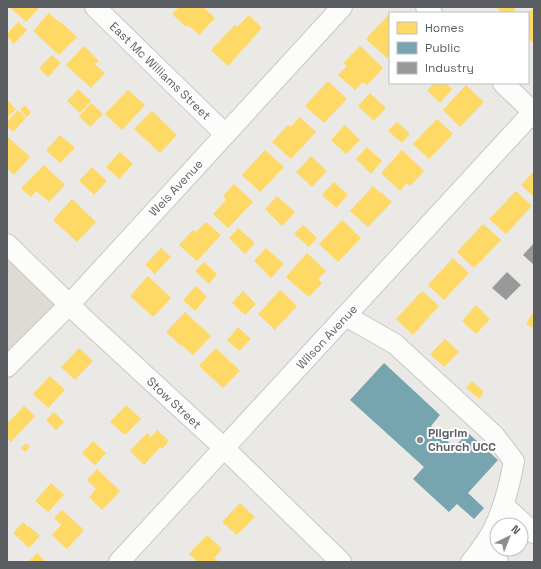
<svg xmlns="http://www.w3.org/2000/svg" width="541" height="569" font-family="'Space Grotesk',sans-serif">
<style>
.education{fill:#dedbd4}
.homes{fill:#ffd966}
.public{fill:#76a5af}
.industry{fill:#999}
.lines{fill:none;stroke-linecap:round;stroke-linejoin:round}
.minor-casing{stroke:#c7c7c7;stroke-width:22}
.minor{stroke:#fcfcfb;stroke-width:20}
.poi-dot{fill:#8c8f90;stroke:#fff;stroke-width:1.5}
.labels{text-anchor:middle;stroke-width:4;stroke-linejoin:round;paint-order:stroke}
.street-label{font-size:12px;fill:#5a5e62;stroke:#fff}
.poi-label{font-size:12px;font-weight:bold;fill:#5a5e62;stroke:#fff;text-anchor:start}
</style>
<rect width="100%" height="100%" fill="#eae9e5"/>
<polygon class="education" points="7,244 69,305 7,367"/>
<g class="homes">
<polygon points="10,7 40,7 26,22"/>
<polygon points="179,7 203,7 215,18 199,35 188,25 186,27 172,14"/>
<polygon points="496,7 517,7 512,13 502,13"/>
<polygon points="532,9 534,12 534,44 528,38 528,13"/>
<polygon points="49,13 60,23 61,22 77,37 59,55 33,31"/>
<polygon points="390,13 390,55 387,58 366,39"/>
<polygon points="249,15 262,28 228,66 211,50 235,25 237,27"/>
<polygon points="18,22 27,30 14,44 7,37 7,34"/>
<polygon points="84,46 99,61 95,64 105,73 91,88 66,65"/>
<polygon points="360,46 383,68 367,85 363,82 355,90 338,75 347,66 343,63"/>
<polygon points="52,55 61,63 48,77 39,68"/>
<polygon points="328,81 347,99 324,123 305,106"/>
<polygon points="434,83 445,83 452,89 440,103 427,91"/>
<polygon points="466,85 484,102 460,127 443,110"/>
<polygon points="78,89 91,101 80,113 67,101"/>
<polygon points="128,90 145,105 122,130 105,114"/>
<polygon points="370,93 386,108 374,121 358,106"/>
<polygon points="7,100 16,109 7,118"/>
<polygon points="91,103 103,114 90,127 79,116"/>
<polygon points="25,105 31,112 27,117 20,110"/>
<polygon points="18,110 26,118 13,132 7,126 7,122"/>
<polygon points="152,111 177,135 160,153 134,129"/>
<polygon points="300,117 316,132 291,159 272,142 288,125 290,127"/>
<polygon points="437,119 453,134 429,159 413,144"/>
<polygon points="397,122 410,134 402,143 388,131"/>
<polygon points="345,125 360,140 346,154 331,140"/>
<polygon points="60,135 75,148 60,163 46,150"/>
<polygon points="7,136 30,157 14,175 7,168"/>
<polygon points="367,147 382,161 371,174 356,159"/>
<polygon points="265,150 284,167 260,192 242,175"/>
<polygon points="402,150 424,171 410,186 407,183 400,191 381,173"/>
<polygon points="120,152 133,164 119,179 106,167"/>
<polygon points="311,156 327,171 312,187 296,172"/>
<polygon points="44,165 65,185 49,202 36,191 31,197 21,188"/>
<polygon points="92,167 107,181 94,195 79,181"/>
<polygon points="534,171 534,197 521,185"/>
<polygon points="334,182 348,195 336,208 322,195"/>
<polygon points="234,184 253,202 228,228 213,214 226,200 223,196"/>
<polygon points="373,186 380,193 381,192 392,202 368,227 350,211"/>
<polygon points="516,191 532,206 506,234 489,219"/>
<polygon points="277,196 295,212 282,226 265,209"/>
<polygon points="72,199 96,222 77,242 53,220"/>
<polygon points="342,220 361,238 338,262 319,244"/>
<polygon points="206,222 221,235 197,261 179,245 193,230 196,232"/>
<polygon points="483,224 501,240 474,268 457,252"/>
<polygon points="303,225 317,238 309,247 294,234"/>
<polygon points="238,228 255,243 245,254 229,238"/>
<polygon points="161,248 171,257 155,274 145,265"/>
<polygon points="266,248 284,264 271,278 254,261"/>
<polygon points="307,253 326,271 318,279 322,283 309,297 305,293 305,294 286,277"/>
<polygon points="453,258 469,273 444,300 428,285"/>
<polygon points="204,262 217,274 209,284 195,271"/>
<polygon points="148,276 171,298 153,317 130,296"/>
<polygon points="196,286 207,297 195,311 183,300"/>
<polygon points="280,290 297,306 275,330 258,314"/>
<polygon points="243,291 256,304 245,315 232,303"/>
<polygon points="422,291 439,306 413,335 396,319"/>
<polygon points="476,305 490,319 476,334 462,321"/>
<polygon points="185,312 211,336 193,355 182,345 181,346 166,332"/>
<polygon points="532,314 534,315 534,328 526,324"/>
<polygon points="238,327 251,339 239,351 227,340"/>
<polygon points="445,339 459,352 444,367 430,354"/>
<polygon points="79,348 93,361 75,380 61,367"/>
<polygon points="216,348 240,371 223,388 199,366"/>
<polygon points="50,376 65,390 48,408 33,394"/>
<polygon points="472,381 484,392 479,399 466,388"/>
<polygon points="126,405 141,419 125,435 110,422"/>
<polygon points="24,406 35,416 11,442 7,438 7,424"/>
<polygon points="54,412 64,422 56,430 46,420"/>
<polygon points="157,430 169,441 162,449 160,447 144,465 130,451 147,433 151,437"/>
<polygon points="93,441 106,453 95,465 82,453"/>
<polygon points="26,443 30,447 25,452 21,448"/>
<polygon points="97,469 120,491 102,510 89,497 96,489 87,480"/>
<polygon points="51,483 64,495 48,512 35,501"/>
<polygon points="240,503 255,517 237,535 222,522"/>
<polygon points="62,510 84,530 67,549 52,535 61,525 54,518"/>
<polygon points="23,522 28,527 29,526 40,536 29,548 13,533"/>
<polygon points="207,535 222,549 214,558 219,562 198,562 189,554"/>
<polygon points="37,553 46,562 28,562"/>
</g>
<polygon class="public" points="384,363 440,415 431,426 454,447 468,433 498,460 468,493 484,508 474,519 457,504 449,512 413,479 424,467 350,400"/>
<g class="industry">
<polygon points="534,243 534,265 523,255"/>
<polygon points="507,272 521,285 506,300 492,288"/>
</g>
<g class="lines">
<defs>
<g id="minor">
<polyline points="95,7 225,134"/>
<polyline points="426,7 432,13"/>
<polyline points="503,83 534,113"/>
<polyline points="7,244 83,318 224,448 341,562"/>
<path d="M346 316 395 344 494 435 514 461C510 483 505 505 495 526 489 539 480 551 471 562"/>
<polyline points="7,367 69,305 342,7"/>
<polyline points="503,505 534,533"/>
<polyline points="482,547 498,562"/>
<polyline points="119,562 534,111"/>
</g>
</defs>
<use href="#minor" class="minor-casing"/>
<use href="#minor" class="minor"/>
</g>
<circle class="poi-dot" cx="420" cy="440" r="4"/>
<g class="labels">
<g class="street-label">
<text transform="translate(160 71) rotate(44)" y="4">East Mc Williams Street</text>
<text transform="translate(176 188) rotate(-47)" y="4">Weis Avenue</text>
<text transform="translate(327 337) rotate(-47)" y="4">Wilson Avenue</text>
<text transform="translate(174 403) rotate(43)" y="4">Stow Street</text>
</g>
<g class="poi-label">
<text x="428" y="437">Pilgrim<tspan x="428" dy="14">Church UCC</tspan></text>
</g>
</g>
<rect width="541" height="569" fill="none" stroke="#5a5e62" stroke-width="16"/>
<rect x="389" y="12" width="140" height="72" fill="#ffffff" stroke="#bdbfc0"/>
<rect x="397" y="22" width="20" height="12" fill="#ffd966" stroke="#bdbfc0"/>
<text x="425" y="32" font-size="12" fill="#5a5e62">Homes</text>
<rect x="397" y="42" width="20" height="12" fill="#76a5af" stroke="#bdbfc0"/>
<text x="425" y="52" font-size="12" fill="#5a5e62">Public</text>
<rect x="397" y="62" width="20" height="12" fill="#999999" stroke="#bdbfc0"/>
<text x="425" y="72" font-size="12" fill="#5a5e62">Industry</text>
<g transform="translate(509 537) rotate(43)"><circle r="19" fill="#ffffff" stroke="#bdbfc0"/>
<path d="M0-3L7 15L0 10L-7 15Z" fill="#8c8f90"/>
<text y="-6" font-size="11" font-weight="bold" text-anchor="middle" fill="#5a5e62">N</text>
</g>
</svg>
